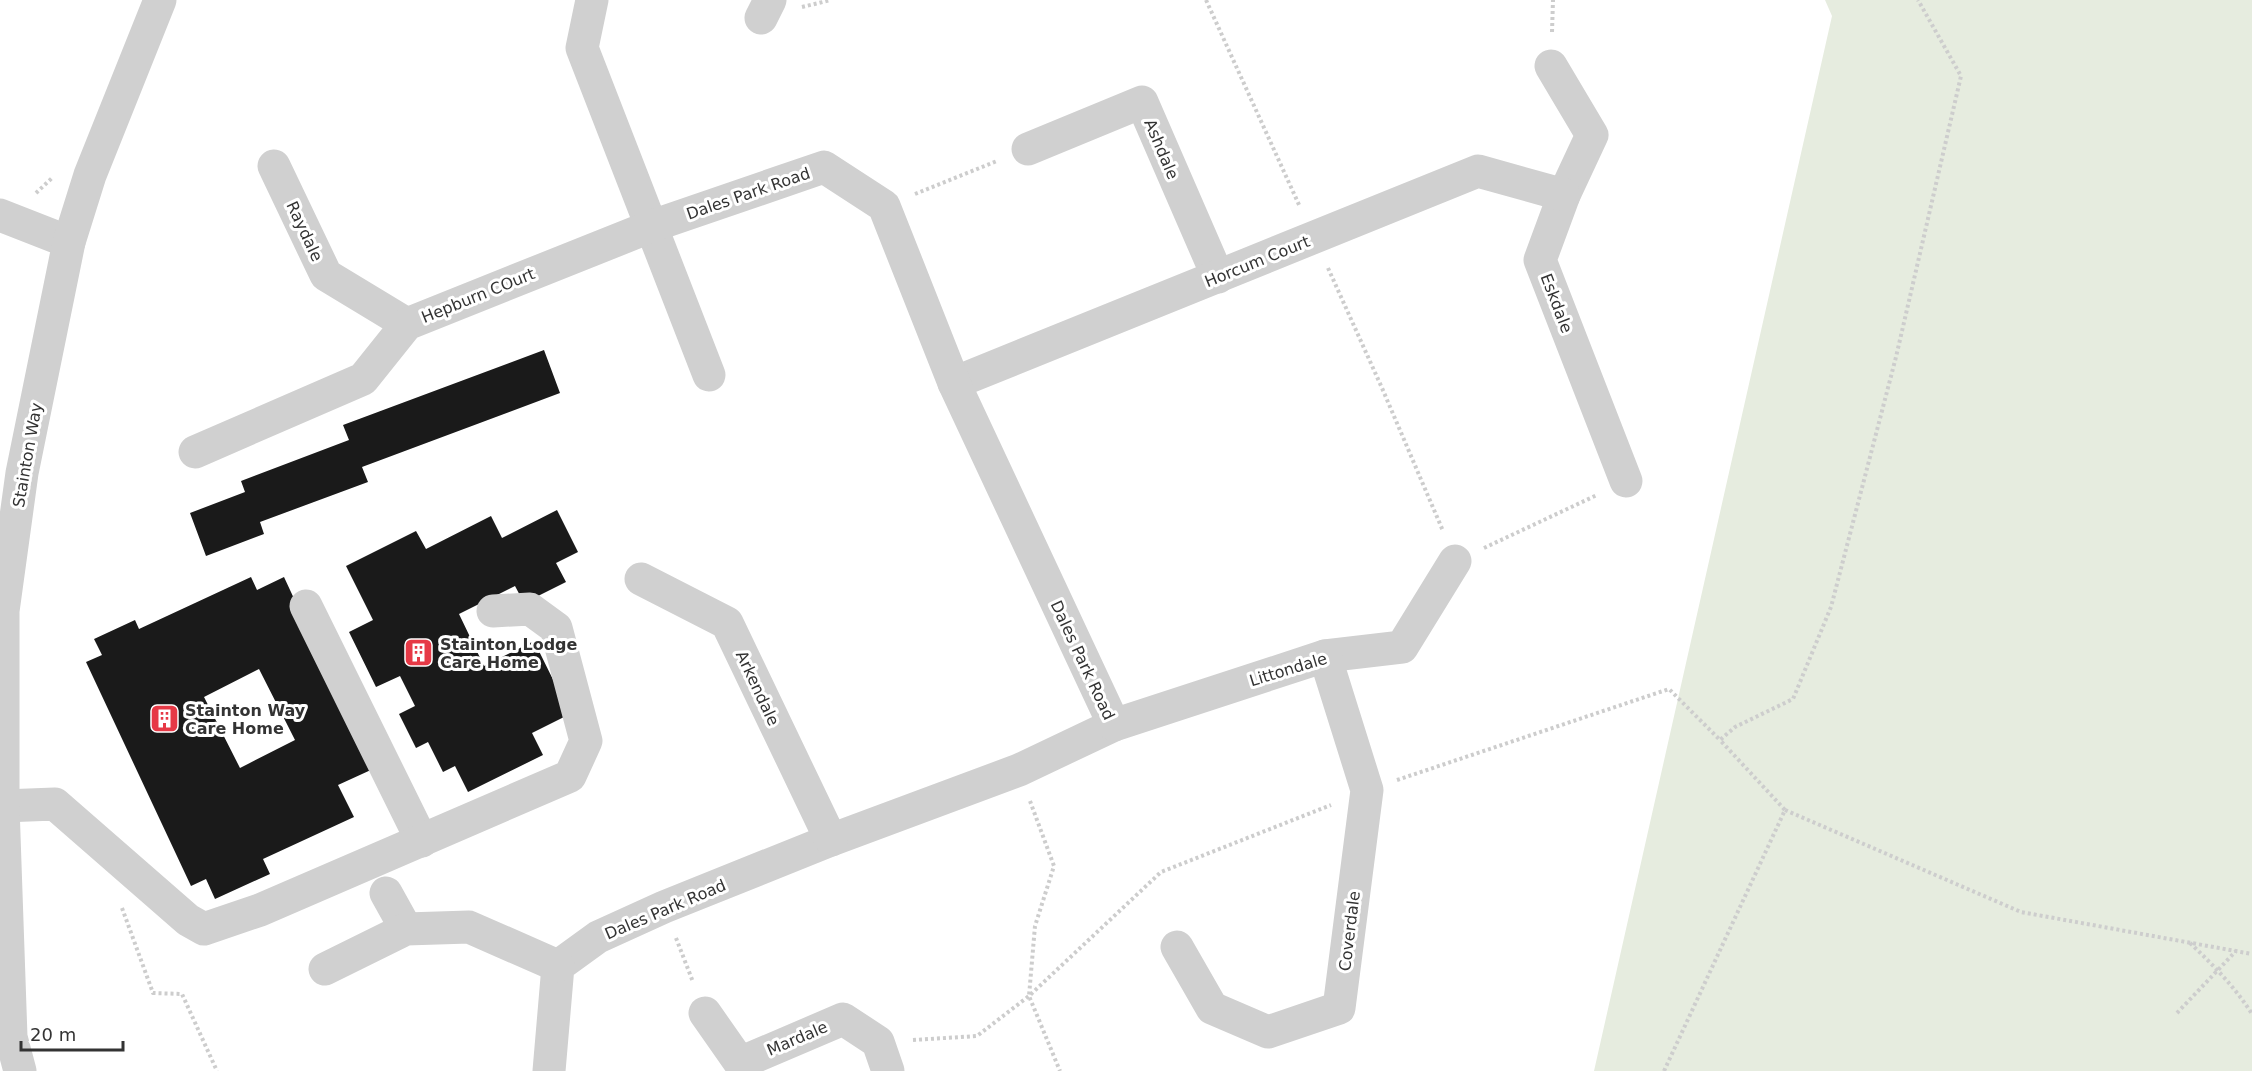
<svg xmlns="http://www.w3.org/2000/svg" width="2252" height="1071" font-family="'DejaVu Sans',sans-serif">
<style>
.green{fill:#e6ecdf}
.building{fill:#1a1a1a;fill-rule:evenodd}
.lines{fill:none;stroke-linecap:round;stroke-linejoin:round}
.path{stroke:#cdcdcd;stroke-width:4;stroke-dasharray:3 3;stroke-linecap:butt}
.minor{stroke:#d0d0d0;stroke-width:33}
.labels{text-anchor:middle;stroke-width:6;stroke-linejoin:round;paint-order:stroke}
.street-label{font-size:16px;fill:#333;stroke:#fff}
.poi-label{font-size:16px;font-weight:bold;fill:#333;stroke:#fff;text-anchor:start}
</style>
<rect width="100%" height="100%" fill="#fff"/>
<polygon class="green" points="1825,0 2252,0 2252,1071 1594,1071 1832,16"/>
<g class="building">
<polygon points="544,350 560,393 362,467 368,482 260,522 264,534 206,556 190,513 245,492 241,481 349,440 343,425"/>
<polygon points="557,510 578,552 556,563 566,582 524,603 515,586 459,614 484,666 534,641 570,714 532,733 543,755 468,792 455,766 443,772 428,742 416,748 399,714 415,706 400,676 376,687 349,632 373,620 346,566 416,531 426,549 491,516 502,538"/>
<path d="M251 577 257 590 284 577 373 769 338 785 354 817 263 859 270 874 215 899 206 879 191 886 86 662 102 655 94 639 135 620 139 629ZM259 669 295 740 240 768 204 697Z"/>
</g>
<g class="lines">
<g class="path">
<polyline points="1206,0 1300,207"/>
<polyline points="802,7 831,0"/>
<polyline points="1552,32 1553,0"/>
<polyline points="36,193 52,178"/>
<polyline points="915,194 997,161"/>
<polyline points="1328,268 1382,388 1443,531"/>
<polyline points="1484,548 1597,495"/>
<polyline points="1397,780 1669,689 1720,740"/>
<polyline points="1030,801 1054,866 1035,926 1029,996 1060,1071"/>
<polyline points="1785,810 2021,912 2252,954"/>
<polyline points="122,908 153,993 182,994 217,1071"/>
<polyline points="676,938 693,982"/>
<path d="M2190 943C2213 965 2235 987 2252 1014"/>
<polyline points="2177,1013 2236,951"/>
<polyline points="913,1040 977,1036 1029,996 1161,872 1331,805"/>
<polyline points="1664,1071 1785,810 1720,740 1735,727 1793,699 1831,607 1896,357 1961,76 1918,0"/>
</g>
<g class="minor">
<polyline points="592,0 582,48 709,375"/>
<polyline points="761,18 770,0"/>
<polyline points="1551,66 1592,135 1564,195 1540,260 1626,481"/>
<polyline points="1028,149 1142,102 1218,277"/>
<polyline points="274,166 326,275 407,324"/>
<polyline points="0,215 69,242"/>
<polyline points="954,383 1478,171 1564,195"/>
<polyline points="195,452 363,379 407,324 652,226 824,167 884,206 954,383 1114,725 1019,770 831,840 664,907 598,937 558,966 549,1071"/>
<polyline points="641,579 727,623 831,840"/>
<polyline points="306,606 422,841"/>
<polyline points="1114,725 1325,656 1402,647 1455,561"/>
<polyline points="3,806 55,804 188,920 204,929 260,910 570,776 586,741 556,628 530,609 493,611"/>
<polyline points="386,893 406,929"/>
<polyline points="1177,947 1212,1008 1268,1032 1339,1008 1367,790 1325,656"/>
<polyline points="325,969 406,929 469,927 558,966"/>
<polyline points="705,1013 740,1063 843,1019 878,1042 888,1071"/>
<polyline points="20,1071 11,1037 3,806 3,611 22,473 69,242 90,175 160,0"/>
</g>
</g>
<defs>
<symbol id="building-square" viewBox="-11 -11 22 22"><rect x="-9" y="-9" width="18" height="18" rx="4" fill="#e63946" stroke="#fff"/><path d="M-4-6H4V6H1V3H-1V6H-4ZM-2.5-4.3h1.7v1.8h-1.7ZM.8-4.3h1.7v1.8H.8ZM-2.5-1h1.7V.8h-1.7ZM.8-1h1.7V.8H.8Z" fill="#fff"/></symbol>
</defs>
<g fill-rule="evenodd">
<use href="#building-square" x="402" y="636" width="33" height="33"/>
<use href="#building-square" x="148" y="702" width="33" height="33"/>
</g>
<g class="labels">
<g class="street-label">
<text transform="translate(1162 149) rotate(67)" y="6">Ashdale</text>
<text transform="translate(748 193) rotate(-19)" y="6">Dales Park Road</text>
<text transform="translate(305 231) rotate(65)" y="6">Raydale</text>
<text transform="translate(1257 261) rotate(-22)" y="6">Horcum Court</text>
<text transform="translate(478 295) rotate(-22)" y="6">Hepburn COurt</text>
<text transform="translate(1557 303) rotate(69)" y="6">Eskdale</text>
<text transform="translate(27 455) rotate(-80)" y="6">Stainton Way</text>
<text transform="translate(1083 660) rotate(65)" y="6">Dales Park Road</text>
<text transform="translate(1288 669) rotate(-17)" y="6">Littondale</text>
<text transform="translate(758 688) rotate(65)" y="6">Arkendale</text>
<text transform="translate(665 909) rotate(-23)" y="6">Dales Park Road</text>
<text transform="translate(1349 931) rotate(-83)" y="6">Coverdale</text>
<text transform="translate(797 1038) rotate(-23)" y="6">Mardale</text>
</g>
<g class="poi-label">
<text x="440" y="650">Stainton Lodge<tspan x="440" dy="18">Care Home</tspan></text>
<text x="185" y="716">Stainton Way<tspan x="185" dy="18">Care Home</tspan></text>
</g>
</g>
<path d="M21 1041v9h102v-9" fill="none" stroke="#333333" stroke-width="3"/>
<text x="30" y="1041" font-size="18" fill="#333333" stroke="#ffffff" stroke-width="4.5" paint-order="stroke">20 m</text>
</svg>
